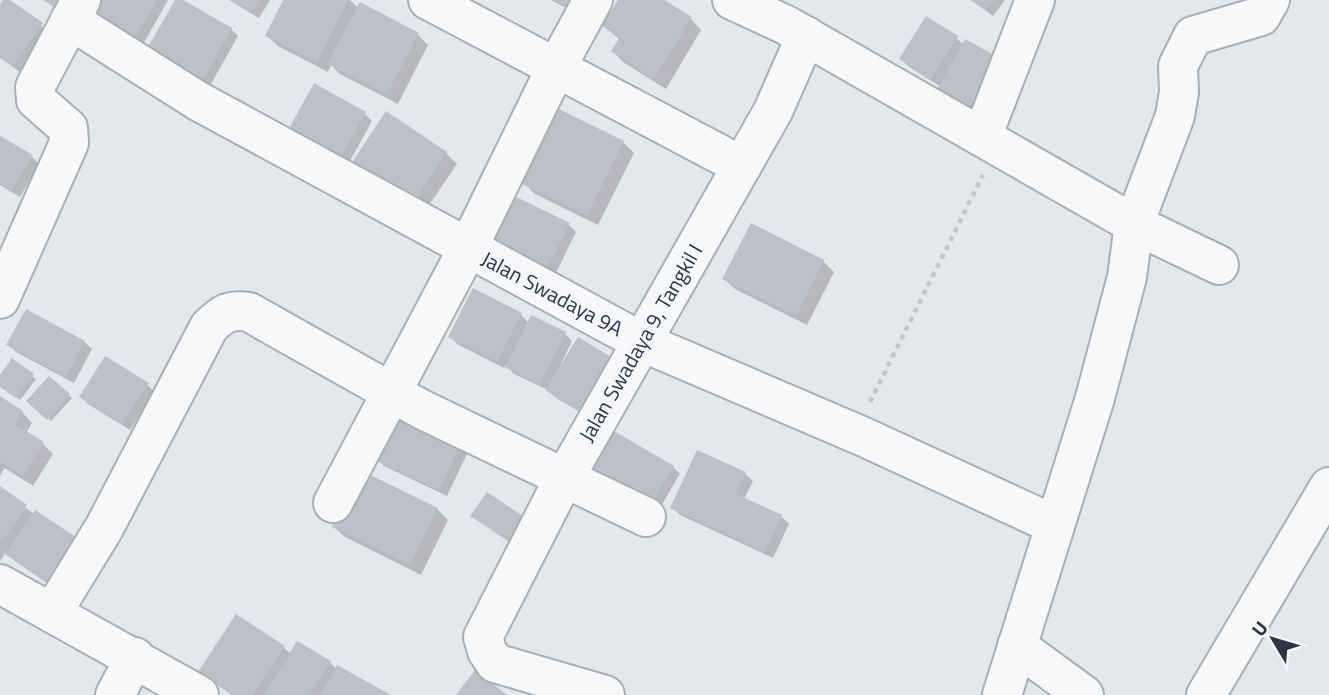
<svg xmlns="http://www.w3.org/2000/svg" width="1329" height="695" font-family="'Titillium Web',sans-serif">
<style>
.shadow{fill:#0003}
.building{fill:#bbc0ca}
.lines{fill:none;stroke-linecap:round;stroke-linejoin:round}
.minor-casing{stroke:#a9aeb7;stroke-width:42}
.path{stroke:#c2c5cb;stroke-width:4.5;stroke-dasharray:5 5;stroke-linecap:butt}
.minor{stroke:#f7f8fa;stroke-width:38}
.labels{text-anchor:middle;stroke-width:7;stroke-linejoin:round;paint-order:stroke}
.street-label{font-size:21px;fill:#2b3445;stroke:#f4f6f9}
</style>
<rect width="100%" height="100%" fill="#e4e7ec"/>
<g class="shadow">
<polygon points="5,0 49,32 20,72 0,58 0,7"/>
<polygon points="94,0 168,0 141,48"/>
<polygon points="177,0 231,29 238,36 207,91 154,61"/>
<polygon points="229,0 270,0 259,18"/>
<polygon points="285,0 350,0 358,8 417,34 428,45 398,104 340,74 331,65 328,72 278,46 267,36"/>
<polygon points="551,0 585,0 577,14"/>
<polygon points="620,0 660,0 691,19 701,30 666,89 623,62 613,51 620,40 604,26"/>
<polygon points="971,0 1005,0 993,16"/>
<polygon points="956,38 964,45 941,87 908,66 901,59"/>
<polygon points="365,114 372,121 345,170 294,143"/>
<polygon points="0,138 32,157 39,164 20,197 0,185"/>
<polygon points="623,142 634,153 598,225 535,194 524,183"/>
<polygon points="446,153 457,164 423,214 364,175"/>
<polygon points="569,225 576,232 553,279 494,250"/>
<polygon points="823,261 834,272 807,325 735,289 724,279"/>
<polygon points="521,315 529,323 565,334 572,341 561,364 596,422 555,397 548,390 514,374 506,365 504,368 457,344 450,336"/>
<polygon points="84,342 92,349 74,383 16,352 9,344"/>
<polygon points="32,376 36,379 20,400 0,385 0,378"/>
<polygon points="49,378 72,398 51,421 29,401"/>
<polygon points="147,385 155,392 130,430 88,404 81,397"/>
<polygon points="0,398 22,412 32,423 26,433 42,443 53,454 33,486 5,468 0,475"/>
<polygon points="460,446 467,454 447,496 384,466 377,459"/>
<polygon points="698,452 745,474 753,481 744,499 781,516 789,524 773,558 680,515 673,508"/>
<polygon points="673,467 680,474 658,511 601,478"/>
<polygon points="0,488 34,514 56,589 15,561 6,552 0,561"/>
<polygon points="487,494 522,551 472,516"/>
<polygon points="437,509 448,520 421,575 345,537 334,527"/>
<polygon points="283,647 291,654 330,662 336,669 387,695 232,695 208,679"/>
</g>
<g class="building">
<polygon points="3,0 10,0 43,23 12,66 0,57 0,4"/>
<polygon points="43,0 65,0 58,10"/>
<polygon points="92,0 157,0 133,42 84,15"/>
<polygon points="175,0 183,0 232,28 200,85 144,54"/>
<polygon points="231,0 259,0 251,12"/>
<polygon points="283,0 348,0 317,62 265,36"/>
<polygon points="554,0 574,0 570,8"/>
<polygon points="618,0 664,0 692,17 654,79 611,51 620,37 602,26"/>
<polygon points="971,0 993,0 985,10"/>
<polygon points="360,2 419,33 387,94 327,64"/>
<polygon points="926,16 958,36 931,79 899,59"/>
<polygon points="965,39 1005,61 974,117 934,95"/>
<polygon points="314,83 366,112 337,165 285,136"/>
<polygon points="559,109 624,141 587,215 522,184"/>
<polygon points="386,111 447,152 412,205 351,164"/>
<polygon points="0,136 33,155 12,191 0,183"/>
<polygon points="510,194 570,223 545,273 485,243"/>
<polygon points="751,223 824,260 796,316 722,279"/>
<polygon points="473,288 522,313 497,362 448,337"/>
<polygon points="26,309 85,341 66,377 6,345"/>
<polygon points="531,315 566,332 539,385 505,367"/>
<polygon points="578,337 621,363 588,416 545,390"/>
<polygon points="105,356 149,383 122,424 79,397"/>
<polygon points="12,358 34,374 16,398 0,387 0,375"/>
<polygon points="49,376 70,394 47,420 26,401"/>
<polygon points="0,396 23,411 15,424 44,442 22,476 0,462"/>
<polygon points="396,414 461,445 439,490 375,460"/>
<polygon points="614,431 674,466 651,505 591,471"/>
<polygon points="697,450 746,472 736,494 782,515 765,552 670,508"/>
<polygon points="360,470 438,508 410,565 332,527"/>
<polygon points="0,486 27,505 0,544"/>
<polygon points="487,492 530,521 514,545 470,516"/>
<polygon points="35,510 79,539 48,583 5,554"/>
<polygon points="236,614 285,646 252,695 233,695 198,672"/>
<polygon points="297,641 331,661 310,695 264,695"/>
<polygon points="337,665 391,695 320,695"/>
<polygon points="475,670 507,695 456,695"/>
</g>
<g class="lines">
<defs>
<g id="minor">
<polyline points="428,0 742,166"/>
<polyline points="732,0 786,25 1134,224 1219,265"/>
<polyline points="70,20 198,101 642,342 864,437 1055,525"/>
<polyline points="982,137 1035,0"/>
<polyline points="0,299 69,143 68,128 36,100 35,87 81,0"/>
<polyline points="333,503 468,248 556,68 593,0"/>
<polyline points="0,584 199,695"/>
<path d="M52 613 104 528 209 327C223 313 230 309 249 312L421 409 646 517"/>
<polyline points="1017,646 1084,695"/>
<polyline points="115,695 135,657"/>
<polyline points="605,695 495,663 487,651 483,637 560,486 773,111 806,36"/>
<polyline points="1002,695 1095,398 1127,277 1134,224 1175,116 1179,92 1178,66 1193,36 1261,16 1270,0"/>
<polyline points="1206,695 1329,487"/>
</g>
</defs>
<use href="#minor" class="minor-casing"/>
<polyline class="path" points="870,402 983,175"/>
<use href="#minor" class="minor"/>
</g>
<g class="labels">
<g class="street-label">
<text transform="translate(552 294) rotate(28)" y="7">Jalan Swadaya 9A</text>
<text transform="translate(641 343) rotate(-60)" y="7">Jalan Swadaya 9, Tangkil I</text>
</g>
</g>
<g transform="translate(1273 639) rotate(308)" stroke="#f4f6f9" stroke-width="5" paint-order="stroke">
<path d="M0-5L12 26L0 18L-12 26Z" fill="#2b3445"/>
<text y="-10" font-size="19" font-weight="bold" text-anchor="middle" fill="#2b3445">U</text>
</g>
</svg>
